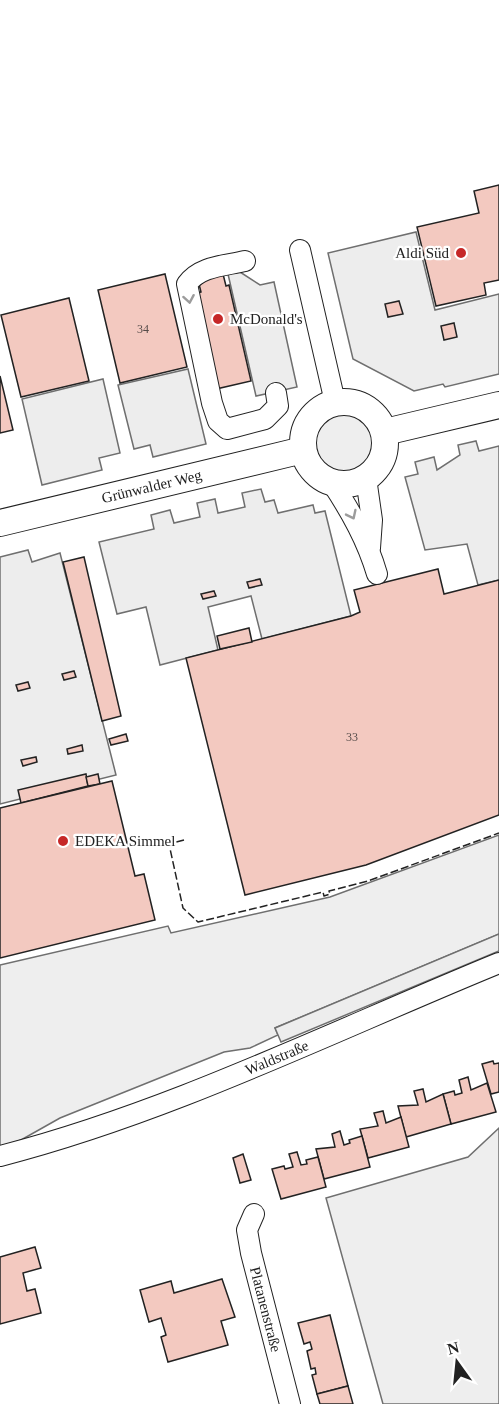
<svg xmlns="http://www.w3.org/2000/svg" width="499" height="1404" font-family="Georgia,serif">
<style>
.green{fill:#eee;stroke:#6f6f6f;stroke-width:1.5}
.parking{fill:#ededed;stroke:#6f6f6f;stroke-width:1.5}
.building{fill:#f3c9c0;stroke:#222;stroke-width:1.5}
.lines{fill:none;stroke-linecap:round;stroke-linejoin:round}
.minor-casing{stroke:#222;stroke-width:22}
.major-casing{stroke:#222;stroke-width:28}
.minor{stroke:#fff;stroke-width:20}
.major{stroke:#fff;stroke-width:26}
.fence{stroke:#222;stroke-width:1.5;stroke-dasharray:8 3;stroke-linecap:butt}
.oneway{stroke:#9c9c9c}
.poi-dot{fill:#c62828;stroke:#fff;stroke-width:2}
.labels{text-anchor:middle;stroke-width:4.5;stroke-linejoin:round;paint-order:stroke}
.number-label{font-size:12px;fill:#564c4a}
.poi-label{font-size:15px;fill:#222;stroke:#fff;text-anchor:start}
.street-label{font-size:15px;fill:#222;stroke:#fff}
</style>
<rect width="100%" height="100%" fill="#fff"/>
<g class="green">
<circle cx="345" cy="442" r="34"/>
<polygon points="499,835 499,934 275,1028 278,1035 250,1048 224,1052 60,1118 21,1140 0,1148 0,965 168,926 171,933 330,897"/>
<polygon points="499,1128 499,1404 383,1404 326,1198 468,1157"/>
</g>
<g class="parking">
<polygon points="416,232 435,310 499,294 499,374 445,387 443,384 414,391 353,359 328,253"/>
<polygon points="240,272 260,285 274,282 297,387 256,396 228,274"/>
<polygon points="188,369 206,444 153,457 150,445 134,449 118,385"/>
<polygon points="103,379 120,453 99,458 102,470 42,485 22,399"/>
<polygon points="476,441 479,451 499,446 499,580 478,585 467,544 425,550 405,477 418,474 415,462 434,457 437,470 460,455 458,445"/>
<polygon points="261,489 265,502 274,500 278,513 313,505 315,513 325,511 351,616 262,639 251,596 208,607 218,650 160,665 146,607 117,614 99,542 154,529 151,515 170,510 174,523 200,517 197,503 215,499 218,513 245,507 242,493"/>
<polygon points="28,550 32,562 60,553 116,775 0,804 0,557"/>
<polygon points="499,934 499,951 281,1042 275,1028"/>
</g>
<g class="building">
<polygon points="499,185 499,280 484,283 486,295 436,306 417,227 479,213 474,191"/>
<polygon points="165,274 187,367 120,383 98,290"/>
<polygon points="223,274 226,286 229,285 251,381 216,389 194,294 201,292 198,280"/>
<polygon points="69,298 89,381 21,397 1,315"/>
<polygon points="399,301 403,314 388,317 385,304"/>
<polygon points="454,323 457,337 444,340 441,326"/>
<polygon points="0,376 13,430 0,433"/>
<polygon points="84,557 121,716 102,721 63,562"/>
<polygon points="438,569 444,594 499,580 499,815 366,865 245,895 186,658 351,616 360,612 354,590"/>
<polygon points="260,579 262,585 249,588 247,582"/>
<polygon points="214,591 216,596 203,599 201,594"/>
<polygon points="249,628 252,642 220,649 217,636"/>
<polygon points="74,671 76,677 64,680 62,674"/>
<polygon points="28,682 30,688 18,691 16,685"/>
<polygon points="126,734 128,741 111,745 109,739"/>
<polygon points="82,745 83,751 68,754 67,749"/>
<polygon points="36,757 37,762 23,766 21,760"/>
<polygon points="86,774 88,786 21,803 18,790"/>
<polygon points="98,774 100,784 88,786 86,777"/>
<polygon points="112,781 135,876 144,874 155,920 0,958 0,808"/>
<polygon points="493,1061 494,1064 499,1063 499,1092 491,1094 482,1064"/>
<polygon points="468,1077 471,1090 487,1083 496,1112 451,1124 443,1094 454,1091 455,1095 462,1093 459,1080"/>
<polygon points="423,1089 426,1102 443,1094 451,1124 406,1137 398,1106 418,1105 414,1091"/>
<polygon points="383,1111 386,1123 401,1117 409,1147 368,1158 360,1129 378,1126 374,1113"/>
<polygon points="340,1131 344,1145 350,1143 349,1140 362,1136 370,1167 324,1179 316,1149 335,1147 332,1134"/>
<polygon points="297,1152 301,1165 307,1164 306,1160 318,1157 326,1187 281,1199 272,1169 284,1166 285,1169 293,1167 289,1154"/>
<polygon points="243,1154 251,1180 240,1183 233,1158"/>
<polygon points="35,1247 41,1268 23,1273 27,1291 35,1289 41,1313 0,1324 0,1257"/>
<polygon points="222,1279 235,1317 221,1321 228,1345 168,1362 161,1337 166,1335 161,1318 149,1322 140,1290 171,1281 174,1293"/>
<polygon points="330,1315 348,1386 317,1394 312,1375 316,1374 315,1368 311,1369 307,1351 312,1349 310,1342 304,1344 298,1323"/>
<polygon points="348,1386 353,1404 320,1404 317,1394"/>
</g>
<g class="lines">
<defs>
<g id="minor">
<polyline points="300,250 335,402"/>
<path d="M245 261C224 266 200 266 187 284L212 403 218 421 227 429 265 419 278 406 276 393"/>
<polyline points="366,478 372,520 370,548"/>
<path d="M332 483C351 512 367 540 377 574"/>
<path id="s1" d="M0 1156C171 1112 335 1030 499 963"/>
<path id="s2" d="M254 1214 247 1230 251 1253 290 1404"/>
</g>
<g id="major">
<circle cx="344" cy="443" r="41"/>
<polyline points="385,432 499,405"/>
<path id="s3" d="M0 523 303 450"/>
</g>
</defs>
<use href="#minor" class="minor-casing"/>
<use href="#major" class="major-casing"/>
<use href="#minor" class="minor"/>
<use href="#major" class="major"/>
<polyline class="fence" points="184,840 169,844 183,908 198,922 323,892 324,896 330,894 329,891 368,881 499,833"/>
</g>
<defs><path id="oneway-chevron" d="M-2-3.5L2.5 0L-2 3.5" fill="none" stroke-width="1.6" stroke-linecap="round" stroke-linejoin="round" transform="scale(1.5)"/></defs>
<g class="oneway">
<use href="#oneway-chevron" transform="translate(189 299) rotate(80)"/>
<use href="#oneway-chevron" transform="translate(352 515) rotate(64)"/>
</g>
<g class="poi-dot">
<circle cx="461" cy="253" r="6"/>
<circle cx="218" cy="319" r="6"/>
<circle cx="63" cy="841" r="6"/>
</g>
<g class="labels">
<g class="number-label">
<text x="143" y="333">34</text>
<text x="352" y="741">33</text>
</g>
<g class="poi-label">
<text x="449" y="258" text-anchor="end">Aldi Süd</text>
<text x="230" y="324">McDonald's</text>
<text x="75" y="846">EDEKA Simmel</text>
</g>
<g class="street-label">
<text dy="5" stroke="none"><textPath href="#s3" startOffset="156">Grünwalder Weg</textPath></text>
<text dy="5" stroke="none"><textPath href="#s1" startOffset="294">Waldstraße</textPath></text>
<text dy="5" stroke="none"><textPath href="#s2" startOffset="99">Platanenstraße</textPath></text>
</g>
</g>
<g transform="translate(457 1362) rotate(345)" stroke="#ffffff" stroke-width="4.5" paint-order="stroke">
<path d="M0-4.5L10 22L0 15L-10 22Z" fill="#222222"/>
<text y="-9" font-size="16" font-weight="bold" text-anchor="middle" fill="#222222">N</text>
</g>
</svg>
